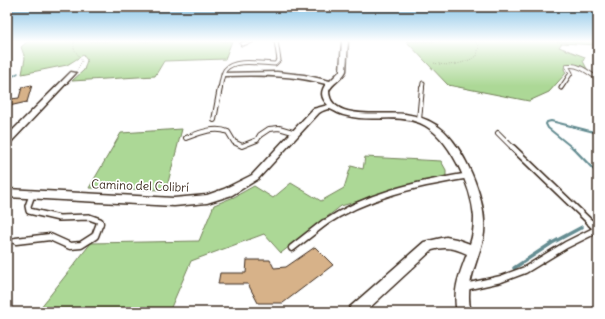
<svg xmlns="http://www.w3.org/2000/svg" width="605" height="319" font-family="Delius,sans-serif">
<style>
.green{fill:#acd896;stroke:#74815a}
.lines{fill:none;stroke-linecap:round;stroke-linejoin:round}
.stream-far3{stroke:#658d92;stroke-width:1.5}
.stream-far2{stroke:#658d92;stroke-width:2}
.stream-far1{stroke:#658d92;stroke-width:2.5}
.stream{stroke:#658d92;stroke-width:3.5}
.building{fill:#d7b289;stroke:#3b2a1e}
.service-far3-casing{stroke:#3b2a1e;stroke-width:5}
.service-far2-casing{stroke:#3b2a1e;stroke-width:6}
.service-far1-casing{stroke:#3b2a1e;stroke-width:8}
.service-casing{stroke:#3b2a1e;stroke-width:9}
.minor-casing{stroke:#3b2a1e;stroke-width:3}
.path{stroke:#3b2a1e;stroke-width:1;stroke-dasharray:0.5 2;stroke-linecap:butt}
.service-far3{stroke:#fff;stroke-width:3}
.service-far2{stroke:#fff;stroke-width:4}
.service-far1{stroke:#fff;stroke-width:5}
.service{stroke:#fff;stroke-width:6}
.minor{fill:#fff;fill-rule:evenodd}
.labels{text-anchor:middle;stroke-width:3.5;stroke-linejoin:round;paint-order:stroke}
.street-label{font-size:12px;fill:#3b2a1e;stroke:#fff}
</style>
<rect width="100%" height="100%" fill="#fff"/>
<filter id="ink" filterUnits="userSpaceOnUse"><feTurbulence type="fractalNoise" baseFrequency=".025" numOctaves="2"/><feDisplacementMap in="SourceGraphic" scale="8" xChannelSelector="R" yChannelSelector="G"/><feConvolveMatrix kernelMatrix="1 2 1 2 8 2 1 2 1" color-interpolation-filters="sRGB"/></filter>
<g filter="url(#ink)">
<g class="green">
<polygon points="28,41 232,41 225,59 164,61 155,76 72,81 84,70 87,60 83,55 67,65 22,74 25,58 21,47"/>
<polygon points="406,41 592,41 597,45 562,43 559,47 585,57 583,61 587,69 572,64 565,64 564,69 566,73 549,92 529,101 448,85"/>
<polygon points="182,129 166,190 89,188 121,133"/>
<polygon points="365,157 441,161 446,170 446,176 341,206 281,253 264,234 191,261 169,312 37,312 91,243 199,241 214,205 234,197 254,186 273,198 291,183 321,201 344,188 351,166 363,169"/>
</g>
<g class="lines">
<polyline class="stream-far3" points="7,80 18,73"/>
<polyline class="stream-far2" points="574,149 548,128 546,124 547,122 551,121 598,133"/>
<polyline class="stream-far1" points="573,148 598,174"/>
<polyline class="stream" points="514,268 552,243 582,227"/>
</g>
<g class="building">
<polygon points="32,85 27,102 9,106 11,99 19,98 22,87"/>
<polygon points="315,247 333,265 283,303 258,303 248,284 218,284 220,273 246,273 247,260 270,260 274,268 286,267"/>
</g>
<g class="lines">
<defs>
<g id="service-far3">
<polyline points="242,44 252,41"/>
<path d="M561 88 571 73 567 66C578 63 589 73 598 79"/>
<path d="M220 89C221 84 222 75 225 70 234 58 262 64 275 64L279 60 276 41"/>
<polyline points="422,89 423,83"/>
</g>
<g id="service-far2">
<polyline points="214,120 220,88"/>
<polyline points="419,120 422,88"/>
<polyline points="498,133 514,149"/>
<path d="M186 138C199 133 215 126 228 132L234 142 242 146 257 140 260 135 269 129 279 128 296 133"/>
</g>
<g id="service-far1">
<polyline points="513,148 592,224"/>
<polyline points="32,195 28,206 29,211 59,218 89,217 100,221 100,224"/>
<path d="M323 224C366 195 417 184 467 176"/>
</g>
<g id="service">
<polyline points="591,223 598,230"/>
<polyline points="16,241 50,237 70,246 81,245 95,236 100,223"/>
<polyline points="292,248 324,223"/>
<polyline points="465,287 501,279 525,270 566,245 598,229"/>
</g>
<g id="minor">
<path d="M342 41H348L346 71C342 80 332 83 329 91 329 122 386 111 405 114 419 116 433 121 444 131 467 153 490 207 483 239 477 264 464 286 471 312H457C452 291 460 273 467 254 455 248 445 246 432 250L365 312H348L350 307 424 242 446 237 456 239 470 244C473 235 474 227 474 217 472 187 449 135 420 123 400 115 380 120 359 118 352 117 345 116 338 113 336 112 333 110 330 109 326 109 322 111 319 113L258 179 232 195 207 203 174 206 7 197V189L174 198 207 195 224 189 252 175 313 109 328 105C321 98 320 92 326 84 293 75 259 75 224 76L222 75V73L277 72 304 75 330 81 340 71Z"/>
<polygon points="71,72 76,73 10,143 7,144 7,136"/>
</g>
</defs>
<use href="#service-far3" class="service-far3-casing"/>
<use href="#service-far2" class="service-far2-casing"/>
<use href="#service-far1" class="service-far1-casing"/>
<use href="#service" class="service-casing"/>
<use href="#minor" class="minor-casing"/>
<g class="path">
<polyline points="74,41 74,49 82,61 77,70"/>
<path d="M434 63C450 67 463 64 477 56L479 46 475 41"/>
</g>
<use href="#service-far3" class="service-far3"/>
<use href="#service-far2" class="service-far2"/>
<use href="#service-far1" class="service-far1"/>
<use href="#service" class="service"/>
<use href="#minor" class="minor"/>
</g>
</g>
<linearGradient id="sky" x2="0" y2="1"><stop stop-color="#7fbfe4"/><stop offset="0.48" stop-color="#fff"/><stop offset="1" stop-color="#fff" stop-opacity="0"/></linearGradient>
<rect width="605" height="86" fill="url(#sky)"/>
<g class="labels">
<g class="street-label">
<text transform="translate(140 186) rotate(2)" y="4">Camino del Colibrí</text>
</g>
</g>
<rect width="605" height="319" fill="none" stroke="#fff" stroke-width="24"/>
<rect x="12" y="12" width="581" height="295" fill="none" stroke="#3b2a1e" stroke-width="1.5" filter="url(#ink)"/>
</svg>
